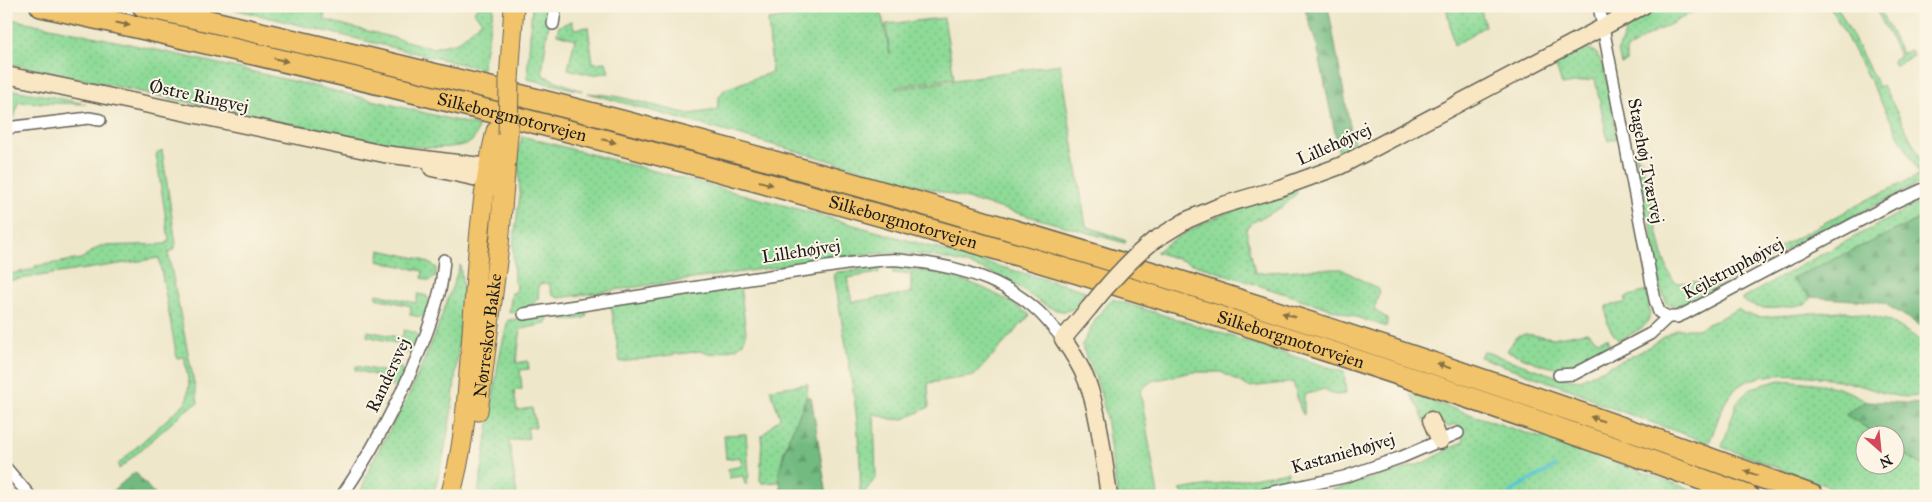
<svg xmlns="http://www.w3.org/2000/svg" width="1932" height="502" font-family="'IM FELL Great Primer',serif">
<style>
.grass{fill:url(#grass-dots);stroke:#557b5a}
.forest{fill:url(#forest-firs);stroke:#476b4e}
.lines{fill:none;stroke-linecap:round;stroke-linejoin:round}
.stream{stroke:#5ac7d0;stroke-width:4}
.street-casing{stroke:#666359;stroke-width:14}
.secondary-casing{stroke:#666359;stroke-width:19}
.primary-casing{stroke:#666359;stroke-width:21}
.highway-casing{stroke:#666359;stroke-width:24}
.street{stroke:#fff;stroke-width:11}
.secondary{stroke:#f9e7c3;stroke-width:16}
.primary{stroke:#f1c36a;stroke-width:19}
.highway{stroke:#f1c36a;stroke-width:21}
.secondary-bridge-casing{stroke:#666359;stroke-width:19;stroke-linecap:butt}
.primary-bridge-casing{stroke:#666359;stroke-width:21;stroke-linecap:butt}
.secondary-bridge{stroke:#f9e7c3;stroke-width:16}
.primary-bridge{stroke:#f1c36a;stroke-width:19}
.oneway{fill:#867043}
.labels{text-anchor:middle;stroke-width:4;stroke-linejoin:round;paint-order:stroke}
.street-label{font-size:18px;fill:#1c1c1c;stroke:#fcf5e5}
</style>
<defs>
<pattern id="grass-dots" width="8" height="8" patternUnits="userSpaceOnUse" patternTransform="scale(1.25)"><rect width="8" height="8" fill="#8eda97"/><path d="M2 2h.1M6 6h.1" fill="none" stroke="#7aba82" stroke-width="1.8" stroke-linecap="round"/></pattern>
<pattern id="forest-firs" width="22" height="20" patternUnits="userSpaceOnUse" patternTransform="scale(1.25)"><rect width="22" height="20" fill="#72ba80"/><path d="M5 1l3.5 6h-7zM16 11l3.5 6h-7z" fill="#629f6e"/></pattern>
</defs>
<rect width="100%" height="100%" fill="#fcf5e5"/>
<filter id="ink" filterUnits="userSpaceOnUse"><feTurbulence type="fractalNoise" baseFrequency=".02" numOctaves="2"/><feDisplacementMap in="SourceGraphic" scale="10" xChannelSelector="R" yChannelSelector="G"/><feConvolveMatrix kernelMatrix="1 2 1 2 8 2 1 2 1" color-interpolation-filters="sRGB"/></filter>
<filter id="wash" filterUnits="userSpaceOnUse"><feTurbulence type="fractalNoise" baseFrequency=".0096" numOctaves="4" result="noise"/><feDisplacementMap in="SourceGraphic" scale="20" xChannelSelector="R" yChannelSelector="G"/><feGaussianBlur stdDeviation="1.12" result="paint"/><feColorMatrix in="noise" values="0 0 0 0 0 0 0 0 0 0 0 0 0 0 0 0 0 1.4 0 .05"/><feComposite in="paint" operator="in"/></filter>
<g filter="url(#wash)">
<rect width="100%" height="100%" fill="#efe7ca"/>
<g class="grass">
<polygon points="221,6 323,6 325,20 433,48 458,42 482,21 474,12 478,6 494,6 482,69"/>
<polygon points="532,6 551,6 542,72 544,76 582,91 527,79"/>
<polygon points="854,6 880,6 890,54 886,24 944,18 954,78 896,87 896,89 1060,64 1086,226 1126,241 1125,243 588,93 615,96 689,114 717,110 719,97 725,89 772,72 768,20"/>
<polygon points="1446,6 1480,6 1485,26 1454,46"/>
<polygon points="1663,6 1705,6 1644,38 1626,50 1626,62 1621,64 1618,50 1629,24"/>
<polygon points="1830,6 1837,6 1879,87 1883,85 1921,159 1926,156 1926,180 1792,247 1681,307 1667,304 1660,287 1650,240 1653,237 1650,221 1646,216 1635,155 1641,159 1664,260 1670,275 1676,283 1718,280 1869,199 1920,175"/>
<polygon points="1874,6 1878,6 1902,54 1911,50 1914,56 1895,65 1892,60 1900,56"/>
<path d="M6 18C164 50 321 87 478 126 477 132 475 140 469 143 464 146 456 146 450 147 419 150 391 143 361 139L6 63Z"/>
<polygon points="572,21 574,29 588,27 593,63 606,62 609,72 592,75 568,69 575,39 557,34 559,26"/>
<path d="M1581 47C1588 48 1595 50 1598 56 1608 70 1613 118 1617 138L1608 141 1595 79 1562 85 1556 66 1546 67Z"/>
<path d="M6 89 48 96 86 104 18 102C16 111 17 119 6 122Z"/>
<polygon points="1351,132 1355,147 1339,155 1336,138"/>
<path d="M522 136 794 208 1086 291 1077 303 1078 305C1059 325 1027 290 1009 281 964 258 917 251 868 254L559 298 552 295 549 283 539 284 538 299C529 308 521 312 509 313L512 293 516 292 517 285 514 281 513 246 520 195 518 153Z"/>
<polygon points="162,150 176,244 173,250 168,253 198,403 186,410 119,469 118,464 187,401 189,384 184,357 177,358 159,258 6,281 6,275 35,269 35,266 81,259 100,246 166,244 169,240 156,154"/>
<path d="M1296 189 1297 193 1284 206 1253 222 1246 229 1255 273 1313 269H1341L1380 290 1374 310 1387 318V327L1156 252C1200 219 1245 206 1296 189Z"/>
<path d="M1926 199V216L1792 279 1811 297 1806 304C1786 307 1757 314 1742 299L1798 267Z"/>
<polygon points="380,250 421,259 436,267 436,277 429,281 422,278 423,271 378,261"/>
<polygon points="460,265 464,295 452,408 444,453 433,496 359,496 371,464 409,395 435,335"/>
<path d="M892 267C946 271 986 284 1030 315L974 376 928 383 929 407C904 419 901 425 874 413L876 477 862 496H860C863 423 845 346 834 274L838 272 880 268 878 273 847 278 852 302 911 293V274L893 273Z"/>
<polygon points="740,286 746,332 743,343 736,348 713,354 701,351 620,362 611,305"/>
<path d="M1647 291C1654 327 1648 324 1619 341 1607 326 1607 325 1606 306L1625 303 1626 297Z"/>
<polygon points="377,294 416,303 418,294 427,296 429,303 426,315 421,317 410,315 411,306 376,298"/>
<path d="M1112 299 1344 372 1346 394 1335 395 1324 389 1304 395V415L1301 411 1293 382 1249 387 1221 372H1192L1152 381 1140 390 1158 495 1118 496C1110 460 1110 423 1099 388 1095 373 1086 360 1082 345L1097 317Z"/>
<path d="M1738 309 1745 314 1762 317 1841 311 1861 314 1890 321 1922 341 1926 347V394C1900 403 1876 389 1851 383 1822 376 1756 365 1733 391 1721 404 1716 427 1709 443L1595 402V400L1580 393 1480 357 1483 351 1558 377 1580 380 1640 352 1677 329H1698Z"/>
<polygon points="583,310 586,312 587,316 584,318 564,321 561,318 561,313"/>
<polygon points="543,316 547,317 548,321 545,324 521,329 516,363 528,361 529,369 520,370 522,389 514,391 517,410 532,408 536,427 527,428 529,438 509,441 517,496 478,496 499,358 508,320"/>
<polygon points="404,330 416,333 418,339 413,350 406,353 398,351 400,344 367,336 368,331 402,338"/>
<path d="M1587 332 1598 341 1607 338 1609 345C1596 353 1579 367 1563 368 1545 369 1524 357 1507 351L1516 337 1525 334 1553 338Z"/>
<path d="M356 366 391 373 394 366 401 367C405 384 396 390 381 385L382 377 355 370Z"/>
<path d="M1780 380C1814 383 1837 383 1867 401L1846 414 1876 434H1864V464H1894L1895 447 1926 468V496H1854L1722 447 1737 402 1751 388Z"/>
<path d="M808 384C806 418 776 448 780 482L762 483 760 480 762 436 780 417 770 389Z"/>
<polygon points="1410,394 1541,438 1542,436 1693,490 1691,496 1311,496 1424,463 1464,441 1457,424 1448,427 1434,416 1424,421 1419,408"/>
<polygon points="746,434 749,474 747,484 745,484 743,476 729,478 728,469 742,466 740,457 726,459 724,435"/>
<polygon points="1288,472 1286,478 1280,482 1185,496 1180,490"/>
</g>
<g class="forest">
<polygon points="1304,6 1328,6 1351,132 1336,138 1317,46"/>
<polygon points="1926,216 1926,329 1882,302 1811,297 1791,279"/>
<polygon points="807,397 811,397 827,496 782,496 779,474 789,437"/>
<polygon points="1867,401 1926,404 1926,468 1895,447 1894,434 1876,434 1845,414"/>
<polygon points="135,472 156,496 107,496"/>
</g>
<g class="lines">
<path class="stream" d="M1509 496C1512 487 1544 474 1554 467"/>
</g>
</g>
<g filter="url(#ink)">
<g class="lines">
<defs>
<g id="street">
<polyline points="1599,6 1655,300 1659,312 1668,317"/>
<polyline points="553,24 556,6"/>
<polyline points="6,128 89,118 100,120"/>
<path d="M524 314 853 263C868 262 884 259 899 260 949 264 1003 277 1040 313 1048 321 1055 330 1063 339"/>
<polyline points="1559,375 1574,374 1650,334 1668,317 1677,317 1684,314 1895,202 1926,188"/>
<polyline points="6,468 30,496"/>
<path d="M342 496C381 438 421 361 439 294 442 283 443 271 444 260"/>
<polyline points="1255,496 1344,477 1402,457 1458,433"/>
</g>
<g id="secondary">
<polyline points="6,75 384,154 489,167"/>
<polyline points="432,168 487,180 499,179"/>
<polyline points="1153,241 1187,220 1220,206 1280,188 1340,166 1643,6"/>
<path d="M1089 308 1063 339C1072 352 1080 364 1086 379 1099 410 1104 462 1109 496"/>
<polyline points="1431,420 1440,441"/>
</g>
<g id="primary">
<polyline points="509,80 514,6"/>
<path id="s1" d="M478 411 499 246 508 135"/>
<path d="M450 496C462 456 466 414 469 372 476 292 477 210 496 131"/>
</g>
<g id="highway">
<path id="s2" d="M41 6C620 132 1192 292 1748 496"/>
<path d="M143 6C343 51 541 99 738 152 1101 251 1459 367 1813 496"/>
</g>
</defs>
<use href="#street" class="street-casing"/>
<use href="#secondary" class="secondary-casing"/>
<use href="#primary" class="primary-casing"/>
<use href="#highway" class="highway-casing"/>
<use href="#street" class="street"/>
<use href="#secondary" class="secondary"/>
<use href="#primary" class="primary"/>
<use href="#highway" class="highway"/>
<defs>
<path id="secondary-bridge" d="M1089 308C1109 283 1128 261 1153 241"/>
<polyline id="primary-bridge" points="508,135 509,80"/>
</defs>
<use href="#secondary-bridge" class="secondary-bridge-casing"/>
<use href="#primary-bridge" class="primary-bridge-casing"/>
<use href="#secondary-bridge" class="secondary-bridge"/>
<use href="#primary-bridge" class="primary-bridge"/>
</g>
<defs><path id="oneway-solid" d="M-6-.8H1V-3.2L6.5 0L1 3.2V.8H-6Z" transform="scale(1.25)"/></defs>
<g class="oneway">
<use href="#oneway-solid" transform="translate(123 24) rotate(12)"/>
<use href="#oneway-solid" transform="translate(281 60) rotate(13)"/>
<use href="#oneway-solid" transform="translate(609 141) rotate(14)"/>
<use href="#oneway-solid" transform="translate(766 183) rotate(16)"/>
<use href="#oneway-solid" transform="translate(1289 315) rotate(-163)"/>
<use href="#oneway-solid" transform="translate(1444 366) rotate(-161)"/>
<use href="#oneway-solid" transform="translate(1597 419) rotate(-161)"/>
<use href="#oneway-solid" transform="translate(1751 473) rotate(-160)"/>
</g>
</g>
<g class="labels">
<g class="street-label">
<text transform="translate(199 96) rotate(12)" y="6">Østre Ringvej</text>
<text dy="6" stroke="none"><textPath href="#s2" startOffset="484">Silkeborgmotorvejen</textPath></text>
<text transform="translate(1334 144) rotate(-24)" y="6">Lillehøjvej</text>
<text transform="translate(1646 161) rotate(79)" y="6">Stagehøj Tværvej</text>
<text dy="6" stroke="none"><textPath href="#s2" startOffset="889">Silkeborgmotorvejen</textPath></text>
<text transform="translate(801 251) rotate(-9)" y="6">Lillehøjvej</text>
<text transform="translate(1733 268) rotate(-28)" y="6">Kejlstruphøjvej</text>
<text dy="6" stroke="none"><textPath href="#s1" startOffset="76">Nørreskov Bakke</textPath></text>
<text dy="6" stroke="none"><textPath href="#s2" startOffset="1294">Silkeborgmotorvejen</textPath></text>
<text transform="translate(388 375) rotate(-65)" y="6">Randersvej</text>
<text transform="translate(1343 453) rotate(-16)" y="6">Kastaniehøjvej</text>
</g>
</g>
<rect width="1932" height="502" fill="none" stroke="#fcf5e5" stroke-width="25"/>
<g transform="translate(1880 450) rotate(153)"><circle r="24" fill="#fcf5e5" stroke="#a29e95"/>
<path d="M0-4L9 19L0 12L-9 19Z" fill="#d1495b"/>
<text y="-8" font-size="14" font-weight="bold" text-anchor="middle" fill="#1c1c1c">N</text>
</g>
</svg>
